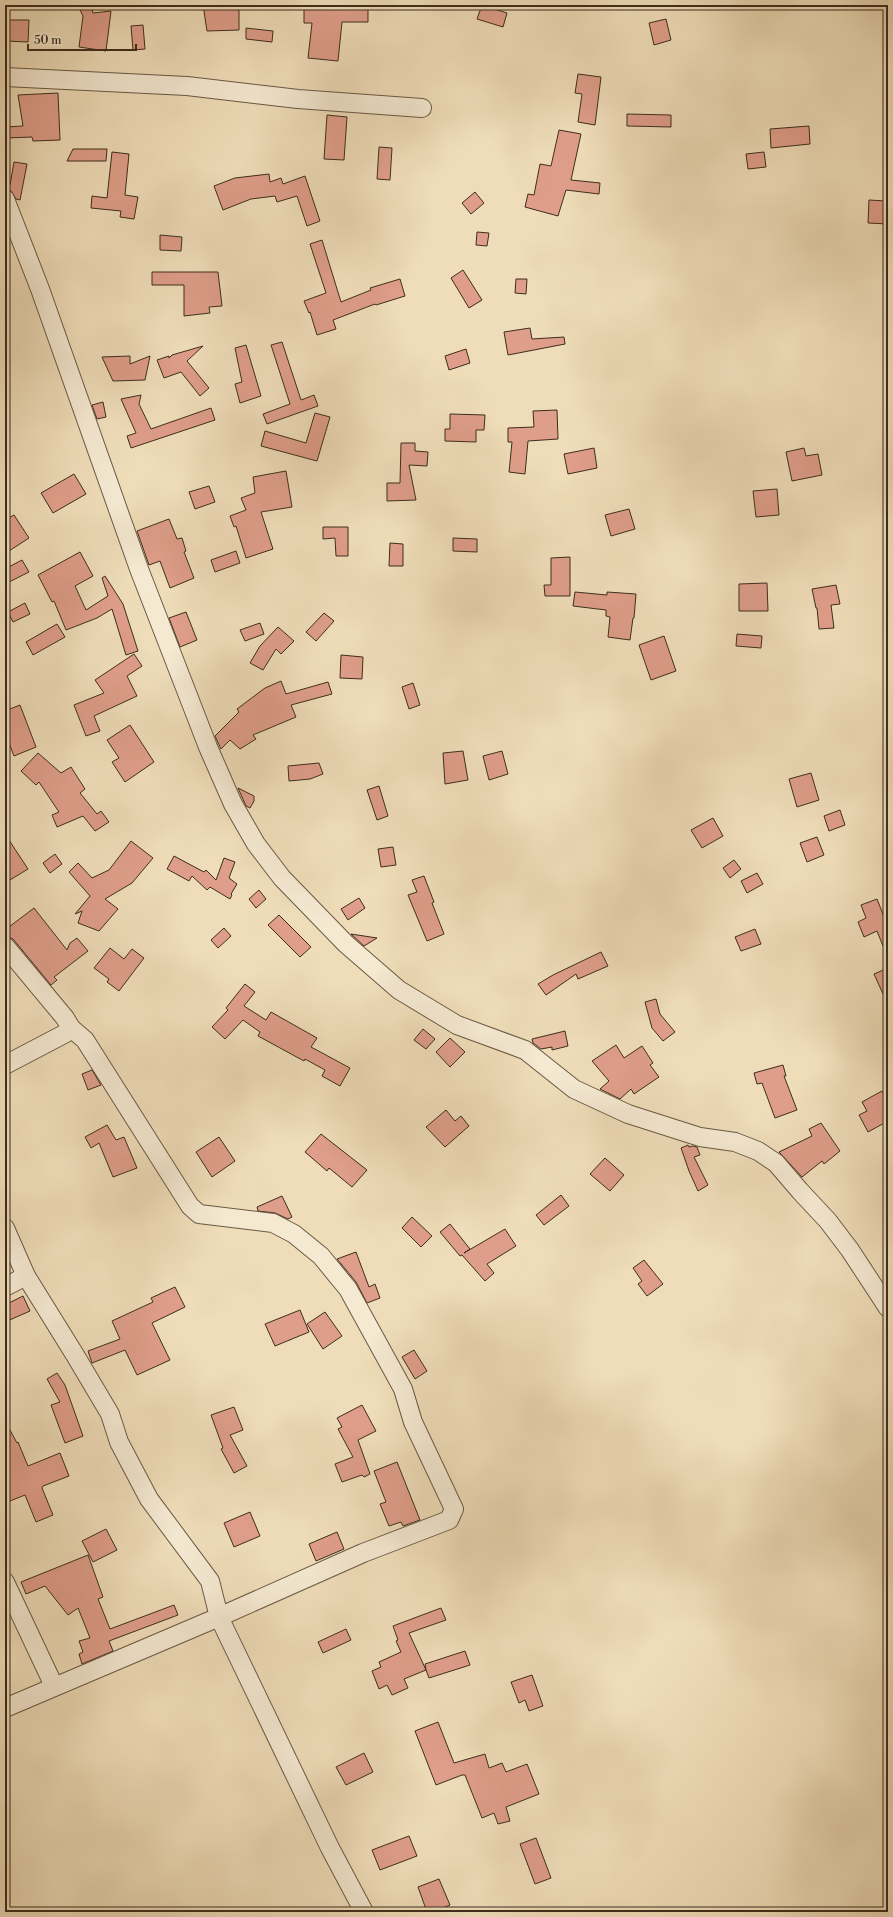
<svg xmlns="http://www.w3.org/2000/svg" width="893" height="1917" font-family="'Libre Bodoni',serif">
<style>
.building{fill:#df9e8a;stroke:#3d2d1d}
.lines{fill:none;stroke-linecap:round;stroke-linejoin:round}
.minor-casing{stroke:#6a5944;stroke-width:20}
.minor{stroke:#f5e9d2;stroke-width:18}
</style>
<rect width="100%" height="100%" fill="#efddb9"/>
<filter id="stains"><feTurbulence type="fractalNoise" baseFrequency=".005" numOctaves="4"/><feColorMatrix values="0 0 0 0 .2 0 0 0 0 .09 0 0 0 0 .02 0 0 0 .5 -.17"/></filter>
<radialGradient id="worn" r=".72"><stop offset=".6" stop-color="#630" stop-opacity="0"/><stop offset="1" stop-color="#630" stop-opacity=".3"/></radialGradient>
<g class="building">
<polygon points="203,5 239,5 239,30 207,31"/>
<polygon points="368,5 368,22 342,22 338,61 308,58 312,23 304,23 304,7"/>
<polygon points="482,5 507,13 503,27 477,19"/>
<polygon points="91,6 93,13 111,11 106,51 79,47 83,16 80,10"/>
<polygon points="666,19 671,40 654,45 649,23"/>
<polygon points="5,20 29,20 28,42 5,41"/>
<polygon points="143,25 145,49 133,50 131,26"/>
<polygon points="246,28 273,31 272,42 246,39"/>
<polygon points="578,74 601,77 595,125 578,122 582,94 575,93"/>
<polygon points="58,93 60,140 33,141 32,137 5,138 5,127 23,126 18,95"/>
<polygon points="627,114 671,115 671,127 627,126"/>
<polygon points="327,115 347,117 344,160 324,159"/>
<polygon points="809,126 810,144 771,148 770,129"/>
<polygon points="559,130 581,134 571,180 600,183 599,194 566,190 558,216 525,207 528,194 534,195 540,164 551,166"/>
<polygon points="379,147 392,148 390,180 377,179"/>
<polygon points="73,149 107,149 106,161 67,161"/>
<polygon points="112,152 129,154 125,195 138,197 134,219 120,217 121,211 91,208 92,196 107,198"/>
<polygon points="764,152 766,167 748,169 746,154"/>
<polygon points="14,162 27,164 20,200 16,199 11,191 5,189 5,184 10,185"/>
<polygon points="269,174 270,182 281,178 283,184 305,176 320,221 307,226 297,196 277,202 275,196 251,199 223,210 214,186 235,178"/>
<polygon points="475,192 484,203 471,214 462,203"/>
<polygon points="869,200 886,201 885,209 888,209 888,224 868,223"/>
<polygon points="477,232 489,233 487,246 476,245"/>
<polygon points="160,235 182,237 181,251 160,250"/>
<polygon points="322,240 341,302 371,290 370,288 400,279 405,296 376,305 375,304 333,320 336,329 317,335 310,312 309,313 304,301 326,293 310,244"/>
<polygon points="463,270 482,300 469,308 451,278"/>
<polygon points="152,272 218,272 222,306 209,307 210,313 184,316 184,285 152,285"/>
<polygon points="516,279 527,279 526,294 515,293"/>
<polygon points="530,328 532,339 564,337 565,344 508,355 504,332"/>
<polygon points="282,342 301,400 314,395 318,406 267,424 263,414 290,404 271,345"/>
<polygon points="246,345 261,396 240,403 235,384 242,382 235,348"/>
<polygon points="203,346 187,361 209,388 200,396 181,372 164,378 157,360 169,356 169,358 172,355"/>
<polygon points="466,349 470,363 449,370 445,356"/>
<polygon points="130,356 130,364 150,356 145,380 113,381 102,357"/>
<polygon points="141,395 139,404 151,429 211,408 215,420 131,448 127,436 136,433 121,399"/>
<polygon points="103,402 106,417 97,419 92,405"/>
<polygon points="557,410 558,439 528,441 525,474 509,472 512,442 508,442 508,428 534,427 533,411"/>
<polygon points="315,413 330,417 317,461 261,446 265,431 306,443"/>
<polygon points="450,414 485,415 484,430 476,430 476,442 445,441 445,429 450,429"/>
<polygon points="401,443 415,443 415,451 428,452 427,466 409,465 416,500 387,501 387,483 400,483"/>
<polygon points="594,448 597,468 568,474 564,454"/>
<polygon points="804,448 806,456 818,454 822,475 792,481 786,452"/>
<polygon points="286,471 292,507 261,512 273,549 246,558 236,526 234,527 230,516 246,510 241,498 255,493 253,477"/>
<polygon points="74,474 86,494 53,513 41,493"/>
<polygon points="209,486 215,502 195,509 189,492"/>
<polygon points="777,489 779,515 756,517 753,491"/>
<polygon points="629,509 635,529 611,536 605,515"/>
<polygon points="14,515 29,538 9,551 5,545 5,520"/>
<polygon points="169,519 177,539 182,538 186,551 184,552 194,578 170,588 160,561 149,565 137,531"/>
<polygon points="323,527 348,527 348,556 336,556 335,538 323,539"/>
<polygon points="453,538 477,539 477,552 453,551"/>
<polygon points="390,543 403,544 403,566 389,566"/>
<polygon points="236,551 240,563 215,572 211,560"/>
<polygon points="80,552 93,576 75,586 86,610 108,596 102,578 105,576 123,604 138,651 126,655 112,609 97,618 66,630 54,601 52,602 38,575"/>
<polygon points="570,557 570,596 545,596 544,585 551,585 551,558"/>
<polygon points="22,560 29,572 5,584 5,569"/>
<polygon points="767,583 768,611 739,611 739,584"/>
<polygon points="836,585 840,604 831,605 834,628 819,629 817,608 816,608 812,589"/>
<polygon points="575,592 607,595 607,592 636,594 634,618 633,618 630,640 608,637 610,617 606,616 606,610 573,606"/>
<polygon points="25,603 30,614 13,622 8,612"/>
<polygon points="186,612 197,640 180,647 169,618"/>
<polygon points="324,613 334,621 316,641 306,632"/>
<polygon points="260,623 264,634 245,641 240,630"/>
<polygon points="57,624 65,637 33,655 26,642"/>
<polygon points="278,627 294,641 281,654 276,649 263,670 250,663 260,646"/>
<polygon points="737,634 762,636 761,648 736,646"/>
<polygon points="664,636 676,671 651,680 639,645"/>
<polygon points="134,654 142,666 127,676 137,696 94,716 100,731 86,736 74,705 104,693 95,680"/>
<polygon points="341,655 363,657 362,679 340,678"/>
<polygon points="281,681 286,694 328,682 332,694 291,705 296,717 253,735 256,739 240,749 230,740 221,749 215,736 239,712 237,709 265,688"/>
<polygon points="413,683 420,705 409,709 402,687"/>
<polygon points="20,705 36,747 14,756 5,733 5,711"/>
<polygon points="130,725 154,762 125,782 112,762 119,758 107,740"/>
<polygon points="463,751 468,780 445,784 443,753"/>
<polygon points="502,751 508,774 489,780 483,756"/>
<polygon points="38,753 61,773 71,767 85,789 80,793 97,814 101,811 109,822 95,831 83,816 57,827 52,815 59,812 39,782 36,785 21,771"/>
<polygon points="319,763 323,774 310,779 289,781 288,766"/>
<polygon points="811,773 819,800 797,807 789,779"/>
<polygon points="379,786 388,816 377,820 367,790"/>
<polygon points="238,788 254,796 254,801 250,808 246,806"/>
<polygon points="840,810 845,825 829,831 824,816"/>
<polygon points="713,818 723,836 702,848 691,830"/>
<polygon points="5,834 28,869 5,883"/>
<polygon points="817,837 824,855 807,862 800,843"/>
<polygon points="131,841 153,858 132,883 105,899 118,909 99,931 78,923 82,911 75,914 90,896 69,872 78,863 92,878 109,870"/>
<polygon points="393,847 396,865 381,867 378,849"/>
<polygon points="55,854 62,864 50,873 43,863"/>
<polygon points="174,856 204,872 206,870 216,880 224,858 235,862 229,878 237,884 231,894 232,895 230,899 210,887 207,890 192,876 189,881 167,869"/>
<polygon points="734,860 741,869 730,878 723,868"/>
<polygon points="757,873 763,884 747,893 741,881"/>
<polygon points="424,876 434,902 432,903 444,934 427,941 408,895 417,892 412,880"/>
<polygon points="259,890 266,899 256,908 249,899"/>
<polygon points="359,898 365,908 348,920 341,909"/>
<polygon points="877,899 888,927 887,956 877,931 864,937 858,922 866,918 861,905"/>
<polygon points="34,908 67,950 70,943 77,938 88,951 54,977 57,980 51,985 13,939 5,936 5,930"/>
<polygon points="279,915 311,947 300,957 268,925"/>
<polygon points="224,928 231,936 218,948 211,940"/>
<polygon points="755,929 761,944 741,951 735,937"/>
<polygon points="351,934 377,938 364,946"/>
<polygon points="110,948 124,959 132,949 144,958 119,991 107,982 109,979 94,968"/>
<polygon points="601,952 608,966 578,979 576,974 546,995 538,984 553,975"/>
<polygon points="888,968 888,1005 874,974"/>
<polygon points="245,984 255,992 244,1006 266,1020 271,1012 317,1038 311,1047 350,1068 340,1086 322,1076 325,1070 305,1059 304,1061 258,1036 260,1032 243,1020 225,1039 212,1027 228,1010 226,1008"/>
<polygon points="656,999 660,1014 675,1032 663,1041 652,1028 645,1002"/>
<polygon points="423,1029 435,1039 426,1049 414,1040"/>
<polygon points="565,1031 568,1046 552,1050 552,1047 541,1049 533,1043 532,1039"/>
<polygon points="450,1038 465,1052 450,1067 436,1052"/>
<polygon points="616,1045 624,1058 642,1046 653,1063 650,1065 659,1077 634,1094 631,1089 620,1099 600,1089 609,1081 592,1061"/>
<polygon points="783,1065 786,1076 784,1076 797,1110 775,1118 762,1083 757,1084 754,1073"/>
<polygon points="92,1070 101,1085 88,1090 82,1074"/>
<polygon points="882,1091 888,1102 888,1121 868,1132 859,1115 867,1111 862,1102"/>
<polygon points="446,1110 455,1121 461,1116 469,1126 445,1147 426,1127"/>
<polygon points="821,1123 840,1151 824,1164 822,1161 802,1177 779,1152 812,1136 809,1129"/>
<polygon points="107,1125 116,1140 124,1137 137,1168 113,1177 99,1143 91,1148 85,1137"/>
<polygon points="321,1134 367,1170 352,1187 329,1168 327,1171 305,1152"/>
<polygon points="219,1137 235,1161 212,1177 196,1152"/>
<polygon points="688,1145 689,1147 693,1146 697,1147 700,1155 694,1157 708,1185 698,1191 689,1171 681,1148"/>
<polygon points="605,1158 624,1175 610,1191 590,1174"/>
<polygon points="561,1195 569,1206 544,1225 536,1215"/>
<polygon points="282,1196 292,1217 288,1219 275,1213 258,1211 257,1207"/>
<polygon points="412,1217 432,1236 421,1247 402,1228"/>
<polygon points="450,1224 470,1249 464,1253 505,1229 516,1246 487,1264 494,1273 485,1281 462,1255 460,1256 440,1232"/>
<polygon points="356,1252 369,1287 375,1284 380,1298 367,1303 356,1282 337,1259"/>
<polygon points="644,1260 663,1284 647,1296 638,1284 642,1281 633,1268"/>
<polygon points="175,1287 185,1307 152,1323 170,1360 137,1375 125,1350 92,1363 88,1351 120,1339 112,1321 153,1302 151,1298"/>
<polygon points="23,1296 30,1311 5,1322 5,1305"/>
<polygon points="300,1310 309,1332 275,1346 265,1324"/>
<polygon points="325,1312 342,1336 323,1349 307,1324"/>
<polygon points="414,1350 427,1371 415,1379 402,1357"/>
<polygon points="57,1373 65,1385 83,1436 65,1443 51,1405 60,1402 47,1379"/>
<polygon points="362,1405 376,1431 358,1440 370,1474 364,1477 362,1475 342,1482 335,1464 353,1457 338,1429 342,1427 337,1418"/>
<polygon points="234,1407 243,1430 230,1435 247,1466 234,1473 221,1449 223,1448 211,1415"/>
<polygon points="5,1421 17,1443 18,1442 28,1466 60,1453 69,1476 43,1486 42,1488 53,1515 36,1522 25,1495 5,1503"/>
<polygon points="397,1462 420,1520 403,1526 401,1522 389,1526 380,1504 386,1502 374,1471"/>
<polygon points="250,1512 260,1536 234,1547 224,1523"/>
<polygon points="106,1529 117,1550 93,1562 82,1541"/>
<polygon points="337,1532 344,1549 316,1561 309,1544"/>
<polygon points="88,1555 103,1597 98,1599 110,1629 174,1605 178,1615 109,1641 113,1651 82,1664 79,1654 83,1652 79,1641 90,1638 78,1608 68,1615 45,1586 26,1594 21,1582"/>
<polygon points="441,1608 446,1620 409,1633 426,1670 425,1664 465,1651 470,1665 429,1678 426,1670 404,1679 408,1688 392,1695 387,1685 379,1689 372,1671 381,1667 379,1662 401,1652 396,1641 398,1640 393,1626"/>
<polygon points="346,1629 351,1640 323,1653 318,1642"/>
<polygon points="532,1675 543,1706 529,1711 525,1700 519,1703 511,1682"/>
<polygon points="438,1722 454,1763 485,1754 489,1768 502,1763 506,1772 527,1764 539,1794 506,1807 510,1821 498,1824 494,1813 482,1818 465,1775 462,1775 436,1785 415,1731"/>
<polygon points="364,1753 373,1772 346,1785 336,1767"/>
<polygon points="409,1836 417,1856 380,1870 372,1850"/>
<polygon points="536,1838 551,1878 535,1884 520,1844"/>
<polygon points="439,1879 450,1905 433,1912 427,1912 418,1887"/>
</g>
<g class="lines">
<defs>
<g id="minor">
<polyline points="5,77 187,86 298,99 422,108"/>
<polyline points="5,199 40,289 139,569 208,747 233,804 256,844 282,878 346,944 399,990 457,1025 525,1050 574,1089 628,1114 700,1137 735,1142 758,1151 776,1163 800,1191 828,1221 850,1250 888,1308"/>
<polyline points="5,946 65,1018 71,1028"/>
<polyline points="5,1065 66,1033 71,1028 85,1040 190,1206 199,1214 273,1223 294,1234 321,1256 348,1289 403,1389 413,1422 454,1509 449,1520 363,1553 219,1617 5,1708"/>
<polyline points="5,1228 26,1276 75,1355 110,1414 119,1442 149,1499 210,1581 219,1617 330,1848 364,1912"/>
<polyline points="5,1287 26,1276"/>
<polyline points="5,1582 54,1686"/>
</g>
</defs>
<use href="#minor" class="minor-casing"/>
<use href="#minor" class="minor"/>
</g>
<rect width="893" height="1917" fill="none" stroke="#efddb9" stroke-width="20"/>
<rect x="6" y="6" width="881" height="1905" fill="none" stroke="#3d2d1d" stroke-width="2"/>
<rect x="10" y="10" width="873" height="1897" fill="none" stroke="#3d2d1d"/>
<path d="M28 44v6h108v-6" fill="none" stroke="#3d2d1d" stroke-width="2"/>
<text x="34" y="44" font-size="12" fill="#3d2d1d" stroke="#f5e9d2" stroke-width="3" paint-order="stroke">50 m</text>
<rect width="100%" height="100%" filter="url(#stains)"/>
<rect width="100%" height="100%" fill="url(#worn)"/>
</svg>
